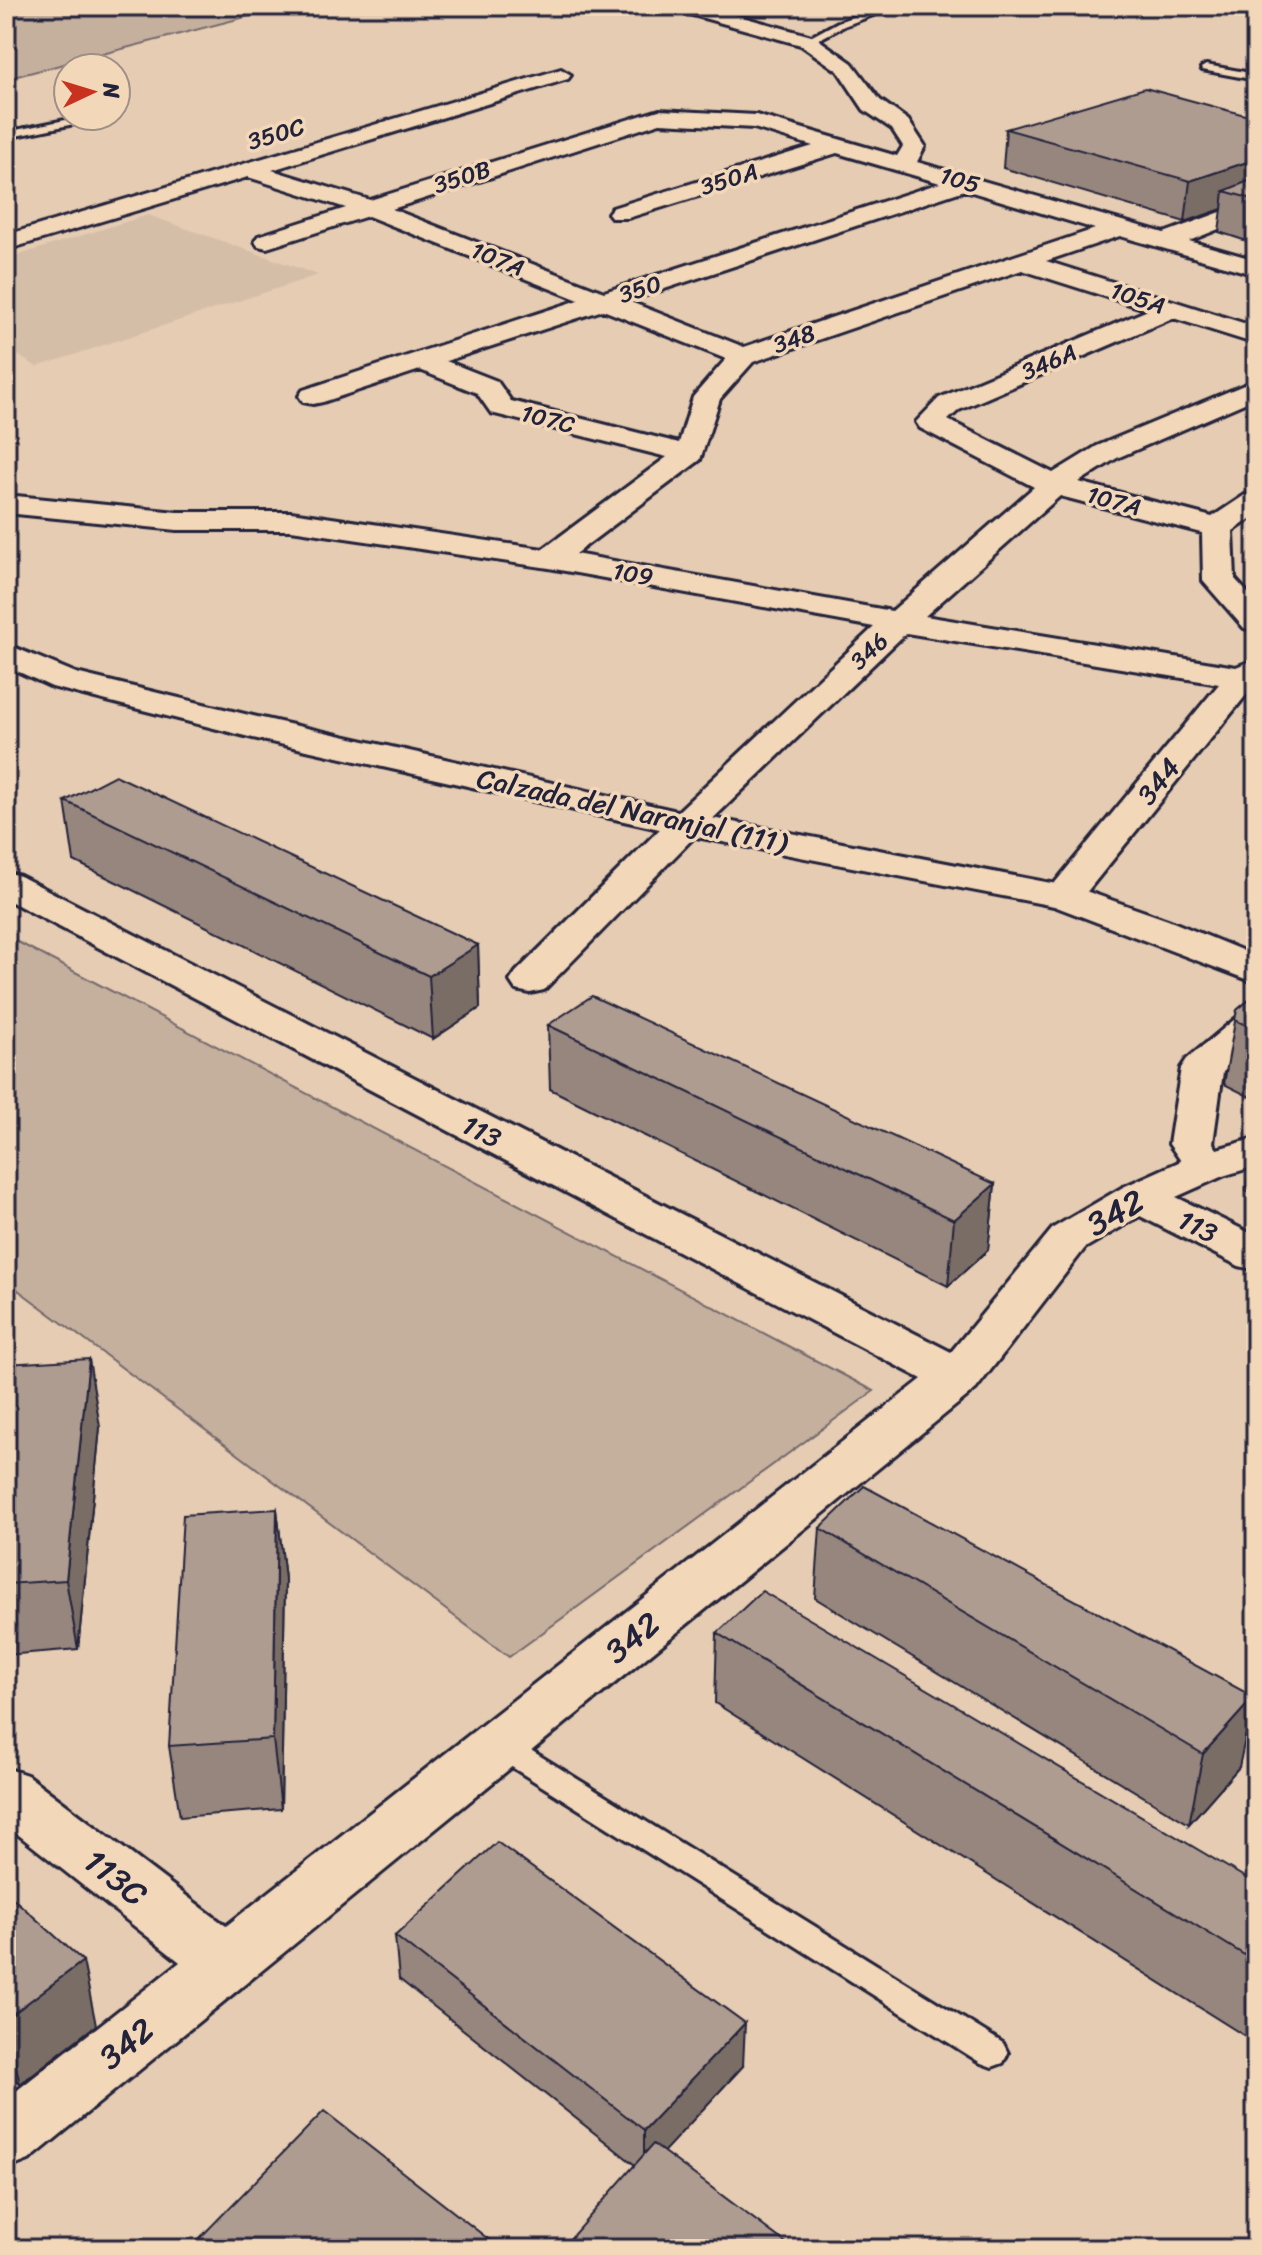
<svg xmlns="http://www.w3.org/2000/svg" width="1262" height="2255" font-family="Sriracha,sans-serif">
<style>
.built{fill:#d5bea8}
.green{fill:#c5b09e;stroke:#74696c;stroke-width:2}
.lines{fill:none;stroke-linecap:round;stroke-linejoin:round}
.lane-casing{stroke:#22223b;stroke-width:6}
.street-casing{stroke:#22223b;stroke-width:6}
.secondary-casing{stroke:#22223b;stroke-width:6}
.lane{fill:#f2d7b9;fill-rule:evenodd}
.street{fill:#f2d7b9;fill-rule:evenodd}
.secondary{fill:#f2d7b9;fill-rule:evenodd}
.wall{fill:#96867d;stroke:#22223b;stroke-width:2}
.shaded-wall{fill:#7a6d66;stroke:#22223b;stroke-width:2}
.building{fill:#af9c91;stroke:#22223b;stroke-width:2}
.labels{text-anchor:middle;stroke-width:7;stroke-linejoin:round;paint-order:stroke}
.far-street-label{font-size:24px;fill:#22223b;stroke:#f2d7b9}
.street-label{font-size:28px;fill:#22223b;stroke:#f2d7b9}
.near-street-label{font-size:34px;fill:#22223b;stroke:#f2d7b9}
</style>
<rect width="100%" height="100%" fill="#e5ccb2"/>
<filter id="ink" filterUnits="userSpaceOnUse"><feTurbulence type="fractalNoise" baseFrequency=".0125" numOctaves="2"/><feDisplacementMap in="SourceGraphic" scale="16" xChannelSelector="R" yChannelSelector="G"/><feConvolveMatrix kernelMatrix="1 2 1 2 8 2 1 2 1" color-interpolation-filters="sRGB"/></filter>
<g filter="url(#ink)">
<polygon class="built" points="148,215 318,275 37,367 6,348 6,259"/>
<g class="green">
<polygon points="6,6 288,6 6,79"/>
<polygon points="16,941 874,1391 509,1657 6,1281 6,947"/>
</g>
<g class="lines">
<defs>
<g id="lane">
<polygon points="883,6 897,6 844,26 812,43 803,41 838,22"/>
<polygon points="1206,65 1256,74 1256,80 1202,70 1201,68"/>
<polygon points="80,117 85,120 84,122 6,138 6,132"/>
<polygon points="498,1733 508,1736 1003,2043 1008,2053 1003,2063 992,2067 981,2063 488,1752 484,1744 488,1736"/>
</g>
<g id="street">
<path d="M672 6H703L815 37 852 63 880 100 908 120 925 146 917 162 1164 233 1256 199V214L1189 241 1256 260V275L1120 236 1046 261 1256 327V344L1173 318 959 410 948 420 1053 473 1097 446 1256 380V398L1117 458 1079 482 1212 517 1245 495 1256 492V515L1233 531 1235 579 1256 602V631L1244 628 1203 581 1202 533 1060 496 925 616 1236 667 1256 659V690L1251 689 1077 904 1063 908 1049 904 1044 896 1219 684 906 633 699 832 544 990 530 993 516 990 510 981 516 972 673 816 874 627 549 568 291 530H177L6 513V495L177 512H291L543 549 667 457 491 413 477 393 420 370 323 402 313 404 303 402 299 396 303 390 579 300 368 216 267 248 258 246 255 241 258 236 346 208 248 177 6 250V235L561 69 571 75 568 79 272 170 370 200 659 110 756 115 897 156 903 146 892 129 864 110 838 71 801 45 675 10ZM660 123 754 128 813 146 612 208 608 213 612 218H628L837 153 940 183 604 292 392 209ZM965 190 1095 229 744 347 628 301ZM1022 270 1148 310 939 398 916 422 920 428 1034 487 892 611 575 554 700 460 720 399 753 362ZM603 310 726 359 693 397 679 443 511 401 497 381 446 361Z"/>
<polygon points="6,872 20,876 951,1352 1053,1228 1123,1187 1181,1161 1169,1144 1181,1068 1187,1059 1241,1014 1256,1010 1256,1044 1223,1072 1213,1143 1217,1149 1256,1138 1256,1166 1223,1176 1176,1197 1256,1236 1256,1270 1239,1266 1140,1216 1085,1248 976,1389 29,2160 6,2169 6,2099 180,1962 6,1825 6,1768 27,1775 226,1926 922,1379 6,899"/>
</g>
<polygon id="secondary" points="6,644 76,673 253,716 686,813 1077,888 1168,920 1256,956 1256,983 1054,906 686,835 253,738 52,687 6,666"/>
</defs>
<use href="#lane" class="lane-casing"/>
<use href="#street" class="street-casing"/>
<use href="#secondary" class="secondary-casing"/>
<use href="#lane" class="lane"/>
<use href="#street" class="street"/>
<use href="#secondary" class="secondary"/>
</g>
<g class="wall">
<polygon points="1256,118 1256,244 1219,232 1222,209 1185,222 1003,168 1006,129"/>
<polygon points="65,801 478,945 480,1008 433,1039 74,861"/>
<polygon points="1256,994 1256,1100 1224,1084 1237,1010"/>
<polygon points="548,1025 995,1184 988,1250 948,1286 550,1089"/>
<polygon points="1256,1132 1256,1196 1246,1191"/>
<polygon points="6,1364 100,1427 78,1649 6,1655"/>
<polygon points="277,1509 285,1579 281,1809 180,1817 169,1746"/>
<polygon points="820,1528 1239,1767 1189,1824 815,1598"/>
<polygon points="717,1633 1256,1884 1256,2043 715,1703"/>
<polygon points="6,1892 96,2025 20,2084 6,2070"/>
<polygon points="395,1936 743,2066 663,2152 635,2165 399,1979"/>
</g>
<g class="shaded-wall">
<polygon points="1256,159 1256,197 1224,191 1222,209 1185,222 1190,181"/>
<polygon points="478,945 480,1008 433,1039 429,976"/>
<polygon points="995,1184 988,1250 948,1286 954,1220"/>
<polygon points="89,1359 100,1427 78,1649 66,1580"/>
<polygon points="277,1509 285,1579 281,1809 273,1739"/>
<polygon points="1254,1697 1239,1767 1189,1824 1203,1754"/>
<polygon points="83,1961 96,2025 20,2084 6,2024 6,2019"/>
<polygon points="745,2023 743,2066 644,2173 644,2130"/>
</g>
<g class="building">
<polygon points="1145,88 1256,118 1256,159 1190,181 1006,129"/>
<polygon points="1256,178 1256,200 1224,191"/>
<polygon points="115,775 478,945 429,976 65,801"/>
<polygon points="1256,994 1256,1030 1235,1020 1237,1010"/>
<polygon points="592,996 995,1184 954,1220 548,1025"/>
<polygon points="89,1359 66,1580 6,1584 6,1364"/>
<polygon points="864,1486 1254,1697 1203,1754 820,1528"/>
<polygon points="277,1509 273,1739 169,1746 183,1515"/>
<polygon points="762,1591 1256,1884 1256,1962 717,1633"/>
<polygon points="497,1842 745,2023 644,2130 395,1936"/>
<polygon points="6,1892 83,1961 6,2019"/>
<polygon points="324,2111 501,2249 189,2249"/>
<polygon points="653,2144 794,2249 561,2249"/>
</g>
</g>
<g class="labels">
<g class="far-street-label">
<text transform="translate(276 134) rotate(-17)" y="8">350C</text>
<text transform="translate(462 177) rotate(-18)" y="8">350B</text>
<text transform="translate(729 179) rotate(-17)" y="8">350A</text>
<text transform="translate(960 180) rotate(16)" y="8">105</text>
<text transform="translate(498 259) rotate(22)" y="8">107A</text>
<text transform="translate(640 289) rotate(-18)" y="8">350</text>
<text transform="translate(1138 298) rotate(18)" y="8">105A</text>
<text transform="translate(794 339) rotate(-19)" y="8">348</text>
<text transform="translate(1049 362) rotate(-23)" y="8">346A</text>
<text transform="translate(548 419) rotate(14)" y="8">107C</text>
<text transform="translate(1114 501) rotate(15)" y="8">107A</text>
<text transform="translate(633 574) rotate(10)" y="8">109</text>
<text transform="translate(869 651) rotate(-43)" y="8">346</text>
</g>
<g class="street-label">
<text transform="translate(1158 781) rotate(-51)" y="10">344</text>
<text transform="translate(632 810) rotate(12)" y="10">Calzada del Naranjal (111)</text>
<text transform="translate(482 1131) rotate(27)" y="10">113</text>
<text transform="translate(1198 1226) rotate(26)" y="10">113</text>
</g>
<g class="near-street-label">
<text transform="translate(1115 1212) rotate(-29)" y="12">342</text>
<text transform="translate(632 1637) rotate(-39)" y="12">342</text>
<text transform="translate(116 1877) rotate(38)" y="12">113C</text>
<text transform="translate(126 2043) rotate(-39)" y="12">342</text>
</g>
</g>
<rect width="1262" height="2255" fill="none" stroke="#f2d7b9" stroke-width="32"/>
<rect x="16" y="16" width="1230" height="2223" fill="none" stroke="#22223b" stroke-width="3" filter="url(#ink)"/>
<g transform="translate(92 92) rotate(86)"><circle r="38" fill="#f2d7b9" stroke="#9f8f87" stroke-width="2"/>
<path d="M0-6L14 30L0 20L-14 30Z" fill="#c8321e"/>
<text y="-12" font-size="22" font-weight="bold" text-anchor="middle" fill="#22223b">N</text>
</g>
</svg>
